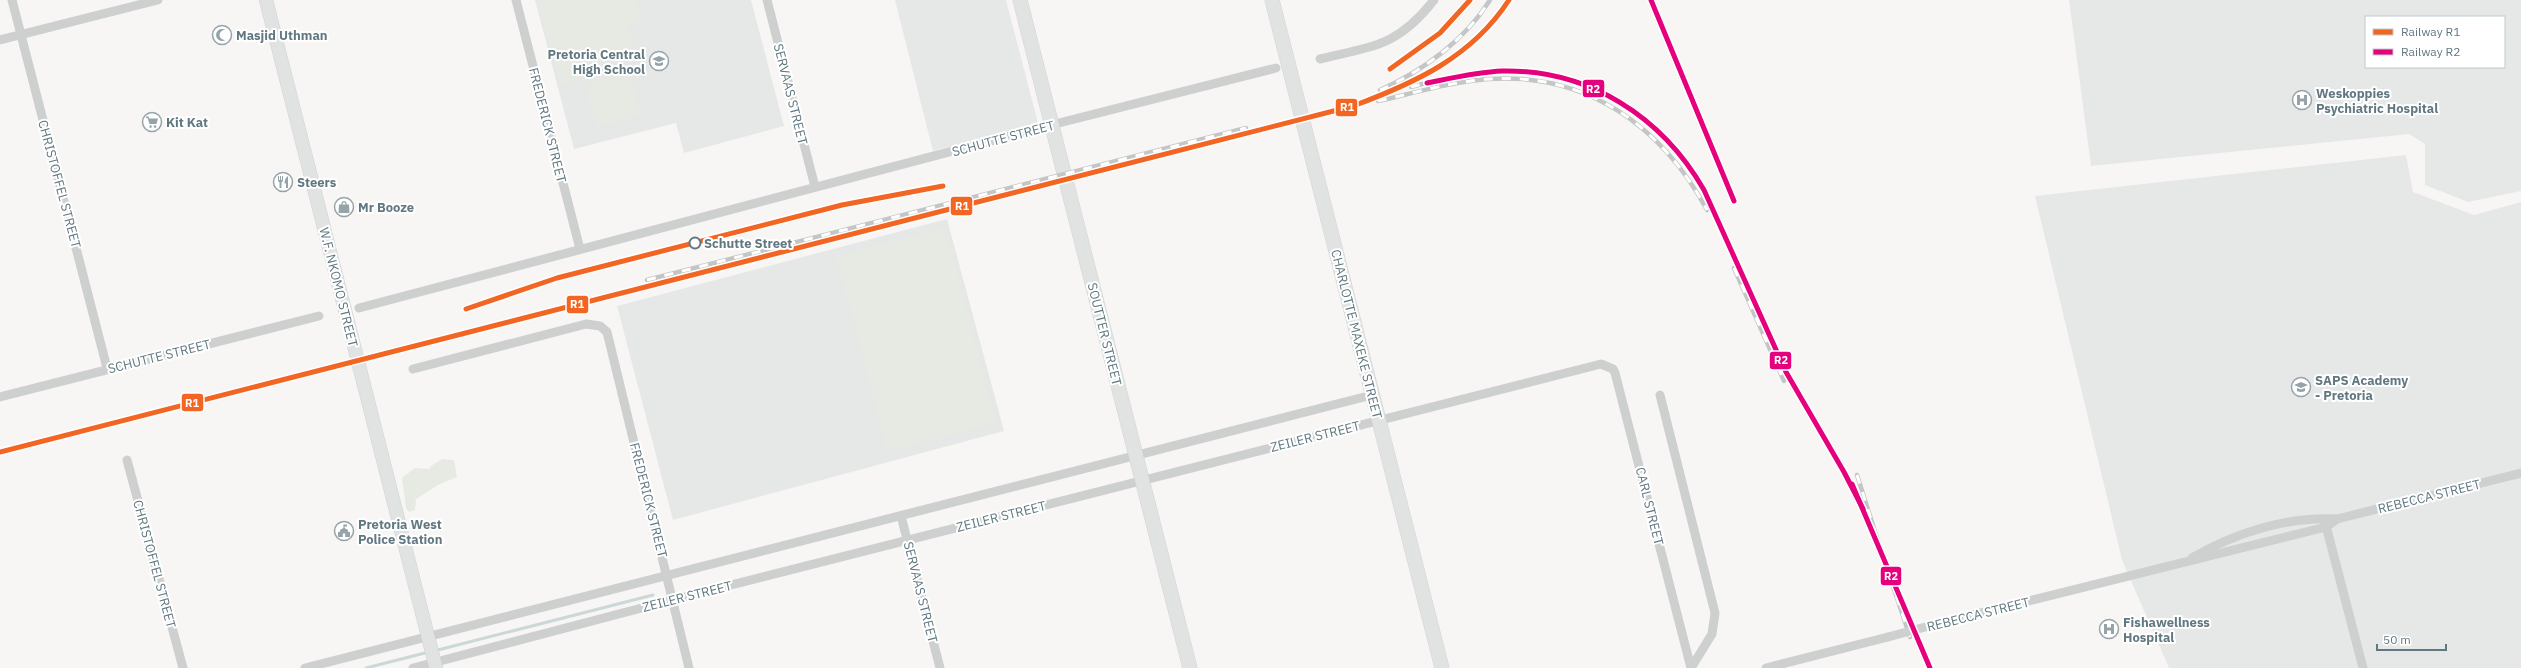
<svg xmlns="http://www.w3.org/2000/svg" width="2521" height="668" font-family="'IBM Plex Sans',sans-serif">
<style>
.built{fill:#e6e8e7;fill-rule:evenodd}
.green{fill:#e7eae3}
.lines{fill:none;stroke-linecap:round;stroke-linejoin:round}
.stream{stroke:#ccd7d8;stroke-width:3}
.secondary-casing{stroke:#d0d3d4;stroke-width:14}
.primary-casing{stroke:#d3d4d3;stroke-width:15}
.street{stroke:#ced0d0;stroke-width:9}
.secondary{stroke:#e1e2e2;stroke-width:13}
.primary{stroke:#e1e2e2;stroke-width:14}
.rail-casing{stroke:#c3c6c6;stroke-width:4.5}
.rail{stroke:#fff;stroke-width:3;stroke-dasharray:9;stroke-linecap:butt}
.street-bridge{stroke:#ced0d0;stroke-width:9}
.rail-1-casing{stroke:#fff;stroke-width:8}
.rail-2-casing{stroke:#fff;stroke-width:8}
.rail-1{stroke:#f26522;stroke-width:5}
.rail-2{stroke:#e5007d;stroke-width:5}
.stop-dot{fill:#fff;stroke:#617881;stroke-width:2}
.labels{text-anchor:middle;stroke-width:4;stroke-linejoin:round;paint-order:stroke}
.poi-label{font-size:13px;font-weight:bold;fill:#617881;stroke:#fff;text-anchor:start}
.street-label{font-size:13px;fill:#617881;stroke:#fff}
.stop-label{font-size:13px;font-weight:bold;fill:#617881;stroke:#fff;text-anchor:start}
.line-badge{stroke:#fff;stroke-width:1.5}
.badge-label{font-size:11px;text-anchor:middle;font-weight:bold;fill:#fff}
</style>
<rect width="100%" height="100%" fill="#f7f6f5"/>
<g class="built">
<polygon points="535,0 751,0 784,126 684,153 676,123 574,149"/>
<polygon points="895,0 1006,0 1038,123 933,151"/>
<path d="M2069 0H2521V191L2468 202 2425 185V144L2409 134 2091 166ZM2366 17H2504V67H2366Z"/>
<polygon points="2406,155 2413,192 2474,215 2521,202 2521,668 2169,668 2122,560 2035,196"/>
<polygon points="947,219 1004,431 673,520 617,306"/>
</g>
<g class="green">
<polygon points="538,0 636,0 642,23 628,27 634,49 580,64 583,78 560,85"/>
<polygon points="629,72 640,116 597,127 585,83"/>
<polygon points="945,227 995,423 887,451 837,256"/>
<polygon points="442,459 454,460 457,477 438,485 416,499 415,510 409,512 406,508 402,478 415,468 429,469 431,466"/>
</g>
<g class="lines">
<g class="stream">
<polyline points="434,651 653,595"/>
<polyline points="366,668 429,652"/>
</g>
<defs>
<polyline id="secondary" points="266,0 436,668"/>
<g id="primary">
<polyline points="1020,0 1190,668"/>
<polyline points="1272,0 1442,668"/>
</g>
</defs>
<use href="#secondary" class="secondary-casing"/>
<use href="#primary" class="primary-casing"/>
<g class="street">
<polyline points="12,0 107,368"/>
<polyline points="516,0 580,249"/>
<polyline points="767,0 815,187"/>
<polyline points="0,40 158,0"/>
<path d="M1320 59C1374 46 1398 46 1434 0"/>
<polyline points="359,308 1051,125 1276,68"/>
<polyline points="413,369 586,324 600,326 607,332 689,668"/>
<polyline points="1660,395 1715,613 1712,634 1691,668"/>
<polyline points="0,397 319,316"/>
<polyline points="127,460 183,668"/>
<polyline points="901,516 940,668"/>
<polyline points="2325,522 2363,668"/>
<path d="M2192 558C2235 533 2287 516 2337 519L2521 473"/>
<path d="M1948 621C2074 590 2200 559 2326 527L2337 519"/>
<polyline points="305,668 1372,395"/>
<polyline points="413,668 672,600 1601,364 1613,369 1615,373 1691,668"/>
<polyline points="1766,668 1888,637"/>
</g>
<use href="#secondary" class="secondary"/>
<use href="#primary" class="primary"/>
<defs>
<g id="rail">
<path d="M1411 87C1441 79 1473 71 1503 71 1590 71 1662 116 1704 190L1786 372 1844 472 1863 509"/>
<path d="M1380 90C1423 71 1465 40 1490 0"/>
<path d="M1378 101C1414 93 1451 82 1488 79 1586 72 1662 126 1707 210"/>
<polyline points="1734,268 1784,381"/>
<polyline points="647,280 1246,128"/>
<path d="M0 452 1353 106C1415 83 1472 57 1509 0"/>
<polyline points="1857,475 1884,560"/>
<polyline points="1885,562 1910,637"/>
</g>
</defs>
<use href="#rail" class="rail-casing"/>
<use href="#rail" class="rail"/>
<polyline class="street-bridge" points="1888,637 1948,621"/>
<defs>
<g id="rail-1">
<polyline points="1390,69 1440,33 1470,0"/>
<polyline points="466,309 557,278 842,205 943,186"/>
<path d="M0 452 1353 106C1415 83 1472 57 1509 0"/>
</g>
<g id="rail-2">
<polyline points="1651,0 1734,201"/>
<path d="M1427 83C1452 78 1477 72 1502 71 1589 69 1662 117 1704 190L1786 372 1844 472 1863 509"/>
<polyline points="1852,484 1930,668"/>
</g>
</defs>
<use href="#rail-1" class="rail-1-casing"/>
<use href="#rail-2" class="rail-2-casing"/>
<use href="#rail-1" class="rail-1"/>
<use href="#rail-2" class="rail-2"/>
</g>
<defs>
<symbol id="mosque-ring" viewBox="-11 -11 22 22"><circle r="9.5" fill="#fff" stroke="#96a4aa" stroke-width="1.5"/><path d="M3.5-4.9A6 6 0 1 0 3.5 4.9A5 5 0 1 1 3.5-4.9Z" fill="#96a4aa"/></symbol>
<symbol id="school-ring" viewBox="-11 -11 22 22"><circle r="9.5" fill="#fff" stroke="#96a4aa" stroke-width="1.5"/><path d="M0-5L7-2L0 1L-7-2ZM-4 1L0 2.5L4 1V4Q0 6-4 4Z" fill="#96a4aa"/></symbol>
<symbol id="hospital-ring" viewBox="-11 -11 22 22"><circle r="9.5" fill="#fff" stroke="#96a4aa" stroke-width="1.5"/><path d="M-5-5h3v3.5h4V-5h3V5h-3V1.5h-4V5h-3Z" fill="#96a4aa"/></symbol>
<symbol id="supermarket-ring" viewBox="-11 -11 22 22"><circle r="9.5" fill="#fff" stroke="#96a4aa" stroke-width="1.5"/><path d="M-6-5.5h2.5l.6 2H6L4.5 2H-2.5L-4.4-4H-6ZM-1.5 3.2a1.3 1.3 0 1 0 .1 0ZM3 3.2a1.3 1.3 0 1 0 .1 0Z" fill="#96a4aa"/></symbol>
<symbol id="restaurant-ring" viewBox="-11 -11 22 22"><circle r="9.5" fill="#fff" stroke="#96a4aa" stroke-width="1.5"/><path d="M-5-6h1v4h1v-4h1v4h1v-4h1v5L-1.5 .5V6h-2V.5L-5-1ZM5-6V6H3V1.5H1.5Q1.5-4 5-6Z" fill="#96a4aa"/></symbol>
<symbol id="shop-ring" viewBox="-11 -11 22 22"><circle r="9.5" fill="#fff" stroke="#96a4aa" stroke-width="1.5"/><path d="M-5-2.5h2.3a2.7 3.5 0 0 1 5.4 0H5L5.5 6h-11ZM-1.5-2.5h3a1.5 2.3 0 0 0-3 0Z" fill="#96a4aa"/></symbol>
<symbol id="university-ring" viewBox="-11 -11 22 22"><circle r="9.5" fill="#fff" stroke="#96a4aa" stroke-width="1.5"/><path d="M0-5L7-2L0 1L-7-2ZM-4 1L0 2.5L4 1V4Q0 6-4 4Z" fill="#96a4aa"/></symbol>
<symbol id="civic-ring" viewBox="-11 -11 22 22"><circle r="9.5" fill="#fff" stroke="#96a4aa" stroke-width="1.5"/><path d="M-.6-6.5H3V-4.5H.6V-3L4-1V1h2V6H-6V1h2V-1L-.6-3ZM-1.2 2.5V6h2.4V2.5Z" fill="#96a4aa"/></symbol>
</defs>
<g fill-rule="evenodd">
<use href="#mosque-ring" x="211" y="24" width="22" height="22"/>
<use href="#school-ring" x="648" y="50" width="22" height="22"/>
<use href="#hospital-ring" x="2291" y="89" width="22" height="22"/>
<use href="#supermarket-ring" x="141" y="111" width="22" height="22"/>
<use href="#restaurant-ring" x="272" y="171" width="22" height="22"/>
<use href="#shop-ring" x="333" y="196" width="22" height="22"/>
<use href="#university-ring" x="2290" y="376" width="22" height="22"/>
<use href="#civic-ring" x="333" y="520" width="22" height="22"/>
<use href="#hospital-ring" x="2098" y="618" width="22" height="22"/>
</g>
<circle class="stop-dot" cx="695" cy="243" r="5.5"/>
<g class="labels">
<g class="poi-label">
<text x="236" y="40">Masjid Uthman</text>
<text x="645" y="59" text-anchor="end">Pretoria Central<tspan x="645" dy="15">High School</tspan></text>
<text x="2316" y="98">Weskoppies<tspan x="2316" dy="15">Psychiatric Hospital</tspan></text>
<text x="166" y="127">Kit Kat</text>
<text x="297" y="187">Steers</text>
<text x="358" y="212">Mr Booze</text>
<text x="2315" y="385">SAPS Academy<tspan x="2315" dy="15">- Pretoria</tspan></text>
<text x="358" y="529">Pretoria West<tspan x="358" dy="15">Police Station</tspan></text>
<text x="2123" y="627">Fishawellness<tspan x="2123" dy="15">Hospital</tspan></text>
</g>
<g class="street-label">
<text transform="translate(791 94) rotate(76)" y="5">SERVAAS STREET</text>
<text transform="translate(548 125) rotate(76)" y="5">FREDERICK STREET</text>
<text transform="translate(1003 138) rotate(-15)" y="5">SCHUTTE STREET</text>
<text transform="translate(60 184) rotate(75)" y="5">CHRISTOFFEL STREET</text>
<text transform="translate(339 287) rotate(76)" y="5">W.F. NKOMO STREET</text>
<text transform="translate(1105 334) rotate(76)" y="5">SOUTTER STREET</text>
<text transform="translate(1357 334) rotate(76)" y="5">CHARLOTTE MAXEKE STREET</text>
<text transform="translate(159 356) rotate(-14)" y="5">SCHUTTE STREET</text>
<text transform="translate(1315 436) rotate(-14)" y="5">ZEILER STREET</text>
<text transform="translate(2429 496) rotate(-14)" y="5">REBECCA STREET</text>
<text transform="translate(649 500) rotate(76)" y="5">FREDERICK STREET</text>
<text transform="translate(1650 506) rotate(76)" y="5">CARL STREET</text>
<text transform="translate(1001 516) rotate(-14)" y="5">ZEILER STREET</text>
<text transform="translate(155 564) rotate(75)" y="5">CHRISTOFFEL STREET</text>
<text transform="translate(921 592) rotate(76)" y="5">SERVAAS STREET</text>
<text transform="translate(687 596) rotate(-14)" y="5">ZEILER STREET</text>
<text transform="translate(1978 614) rotate(-14)" y="5">REBECCA STREET</text>
</g>
<g class="stop-label">
<text x="704" y="248">Schutte Street</text>
</g>
</g>
<g class="line-badge">
<rect x="1582" y="79" width="23" height="19" rx="4" fill="#e5007d"/>
<rect x="1335" y="98" width="23" height="19" rx="4" fill="#f26522"/>
<rect x="950" y="196" width="23" height="20" rx="4" fill="#f26522"/>
<rect x="566" y="295" width="23" height="19" rx="4" fill="#f26522"/>
<rect x="1769" y="351" width="23" height="19" rx="4" fill="#e5007d"/>
<rect x="181" y="393" width="23" height="19" rx="4" fill="#f26522"/>
<rect x="1880" y="566" width="22" height="20" rx="4" fill="#e5007d"/>
</g>
<g class="badge-label">
<text x="1593" y="93">R2</text>
<text x="1347" y="111">R1</text>
<text x="962" y="210">R1</text>
<text x="577" y="308">R1</text>
<text x="1781" y="364">R2</text>
<text x="192" y="407">R1</text>
<text x="1891" y="580">R2</text>
</g>
<rect x="2365" y="16" width="140" height="52" fill="#ffffff" stroke="#c0c9cd"/>
<rect x="2373" y="29" width="20" height="6" fill="#f26522" stroke="#c0c9cd"/>
<text x="2401" y="36" font-size="12" fill="#617881">Railway R1</text>
<rect x="2373" y="49" width="20" height="6" fill="#e5007d" stroke="#c0c9cd"/>
<text x="2401" y="56" font-size="12" fill="#617881">Railway R2</text>
<path d="M2377 644v6h69v-6" fill="none" stroke="#617881" stroke-width="2"/>
<text x="2383" y="644" font-size="12" fill="#617881" stroke="#ffffff" stroke-width="3" paint-order="stroke">50 m</text>
</svg>
